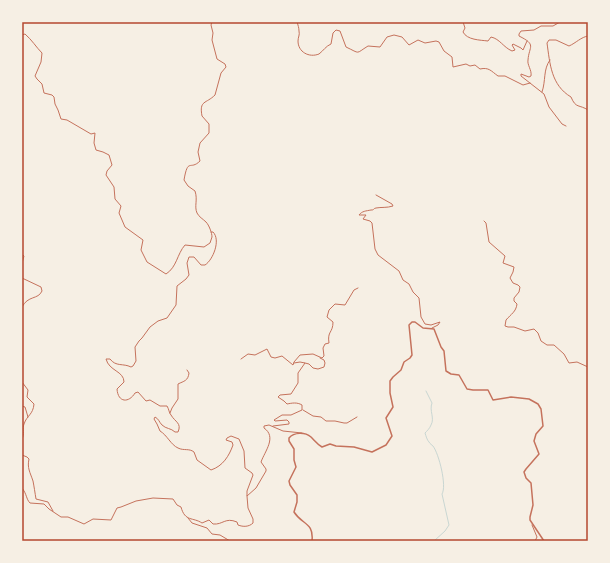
<svg xmlns="http://www.w3.org/2000/svg" width="610" height="563" font-family="'DejaVu Sans',sans-serif">
<style>
.lines{fill:none;stroke-linecap:round;stroke-linejoin:round}
.stream{stroke:#c9d6d2;stroke-width:1}
.minor{stroke:#c5725c;stroke-width:1}
.tertiary{stroke:#c5725c;stroke-width:1.5}
.neatline{fill:none;stroke:#b5482f;stroke-width:1.5}
</style>
<rect width="100%" height="100%" fill="#f6efe4"/>
<g class="lines">
<path class="stream" d="M426 391 432 403C429 411 435 418 431 425 430 428 427 431 425 433 426 436 427 440 429 442 430 444 432 445 433 446 439 454 447 486 442 494L449 525 445 531 434 541"/>
<g class="minor">
<path d="M297 22C298 25 299 28 299 31 300 35 298 37 298 41 298 52 309 58 319 54 323 51 326 46 331 44L333 33 336 30 340 31 346 47C361 54 355 54 368 46L380 47 387 37 394 35 402 37 409 45 418 40 425 43 436 41 439 42 444 51 452 57 453 67 466 64 470 66 475 65 480 69C489 67 491 71 498 76H505L523 85 530 83"/>
<path d="M463 22 465 28 463 32C467 40 480 40 488 41L491 37C500 39 503 47 512 51L515 50 512 45 513 44 521 48 523 50 527 41"/>
<path d="M560 22 553 26H541L534 30 521 31 519 34V36C537 45 529 46 528 60 527 65 532 70 531 76L529 77 521 74V76L544 94 549 107 562 124 566 126"/>
<path d="M22 35 25 34C32 40 36 47 42 53L41 62 35 76 37 79 42 84 44 93 52 95 54 97 55 104 58 110 61 119 67 120 91 134 95 133 94 143 96 150 103 152 109 155 112 165 107 171 106 175 114 187 115 199 121 206 119 213 125 227 143 240 141 250 147 262 166 274C177 267 177 254 185 245L204 247 210 243 212 237C212 233 209 225 206 222 203 219 199 217 197 213 194 206 198 200 195 191L188 186 184 180C188 157 190 171 200 161L198 152 200 143 209 133V124L202 116C199 100 206 104 215 95L221 73 226 67 225 64 217 59 212 40 213 33 211 25 212 22"/>
<path d="M588 36C581 37 576 43 569 46L556 40H549L547 43C550 64 551 85 571 97 576 109 579 104 588 110"/>
<path d="M542 92C546 81 543 69 550 60"/>
<path d="M376 195 392 204 393 206C387 208 381 207 376 208 372 209 375 210 371 210 366 211 362 211 359 215H366L363 219 370 221 372 223 375 249 378 255 399 271 403 280 409 284 413 292 419 298 421 317 425 324 431 325 440 322 438 325 432 328"/>
<path d="M484 221 486 223 489 242 505 256 503 263 514 267 513 272 510 278 513 283 518 285 520 287 519 292 514 298V301L517 304C516 312 511 314 506 320L505 326 508 327H514L525 331 534 329 538 333 541 341 547 345H554L564 354 569 363 577 362 588 367"/>
<path d="M211 232H213C221 240 213 260 205 265H201L194 257H189L187 263 189 275 186 279 177 286 176 305 167 318 158 321 150 327 142 338 139 341 135 347 136 361 133 366 131 367C123 363 116 367 110 359H106C109 371 124 371 124 382L117 389C118 403 129 403 135 393L138 392 146 401 150 400 160 406H167C169 409 169 413 171 415 175 422 182 423 178 432H175C171 428 166 429 162 425 159 422 159 419 155 417L154 419 157 424 160 431C167 435 171 445 178 448 184 451 189 448 194 452L197 460 211 470C223 466 229 456 233 445L232 442 226 440 227 438 231 436 239 439 244 451 245 468 252 473 253 475 247 491V496L256 488 266 471V469L261 462C265 451 277 437 264 428V426L269 425 283 431 302 433"/>
<polyline points="22,254 24,256 22,263"/>
<polyline points="588,273 588,276"/>
<polyline points="588,277 588,291"/>
<path d="M22 278 41 287 42 291C38 300 28 295 22 307"/>
<path d="M241 359 248 354 255 355 267 349 271 357 275 358 282 356 293 365 294 362 300 355 313 354 322 358 324 356 323 348 325 344 329 343C327 331 333 333 333 322L327 317 329 310 335 304 345 305 354 290 358 288"/>
<polyline points="305,363 309,364 313,368 318,369 324,367 325,363 324,360 320,358"/>
<path d="M22 382 28 390 27 397 34 404C33 415 27 415 24 424 22 429 25 434 22 439"/>
<polyline points="22,406 25,407 28,417"/>
<polyline points="303,410 313,416 321,417 326,421 335,421 344,423 347,423 357,417"/>
<path d="M170 413 172 408 178 399V384C184 381 188 381 189 373L187 370"/>
<path d="M273 426 289 424V422L287 420 275 421 274 420 282 415H291L302 410V405C297 402 292 403 287 404L284 401 278 397 280 395 291 394 298 383V373L305 363 300 362 294 363"/>
<path d="M22 455 27 457 29 459C27 468 30 472 33 481 34 486 35 493 36 499L48 502 53 511"/>
<path d="M22 488C27 494 26 499 30 503L44 504 49 509 61 517H68L84 524 93 519 111 520 117 508 121 507 136 501 153 498 173 499 177 505 181 507C185 522 193 517 202 523L209 520 213 524C223 525 225 517 237 522L238 525C243 527 249 527 253 523V519L248 508 247 496"/>
<polyline points="188,518 192,523 207,528 212,534 220,535 230,541"/>
<polyline points="532,525 537,537 535,541"/>
</g>
<path class="tertiary" d="M312 541C314 522 302 525 294 512L297 502V495L290 485 289 481 296 467 294 460V449L289 441V438C294 432 305 432 311 437 315 441 317 444 322 447L330 444 336 446 354 447 372 452 386 445 392 436 386 418 393 407 390 393V381L393 377 401 370 404 362 410 358 412 355 409 325 412 322H415L423 328 434 329 441 347 444 351 446 371 451 374 459 375 467 389 473 390H488L493 400 511 397 529 399 538 404 541 409 543 426 536 434 534 441 539 454 526 469 524 472 526 478 531 483 533 505 530 517V520L544 541"/>
</g>
<rect width="610" height="563" fill="none" stroke="#f6efe4" stroke-width="46"/>
<rect x="23" y="23" width="564" height="517" class="neatline"/>
</svg>
